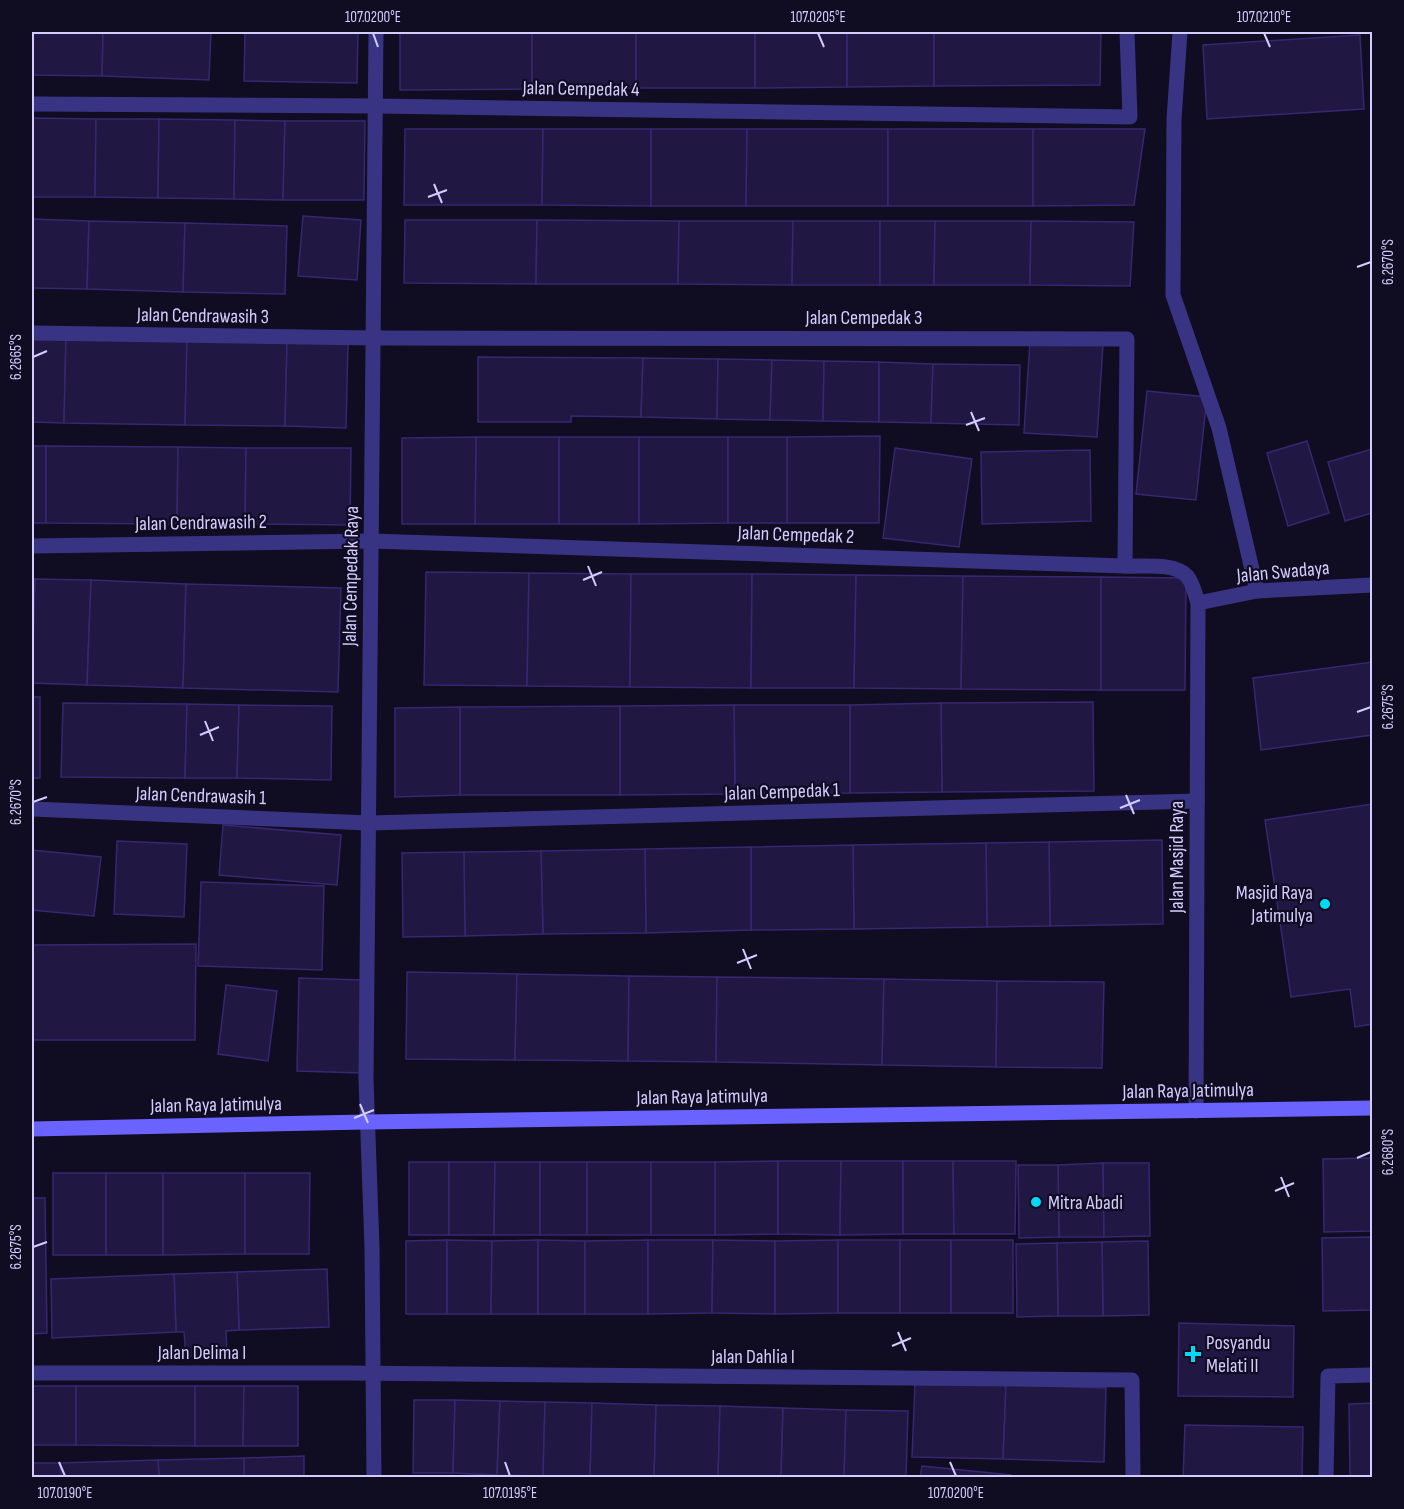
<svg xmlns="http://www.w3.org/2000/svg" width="1404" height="1509" font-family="'Sofia Sans Condensed',sans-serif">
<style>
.building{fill:#211743;stroke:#372771;stroke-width:1.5}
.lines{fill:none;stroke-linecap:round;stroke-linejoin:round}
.street{stroke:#383483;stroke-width:15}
.secondary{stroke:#6a63ff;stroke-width:15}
.ticks{fill:none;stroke:#d3ccff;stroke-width:2}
.poi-dot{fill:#00daf7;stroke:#100c21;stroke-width:2}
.labels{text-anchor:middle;stroke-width:4.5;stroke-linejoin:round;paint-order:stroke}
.street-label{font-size:20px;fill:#d3ccff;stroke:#100c21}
.poi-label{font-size:20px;fill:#d3ccff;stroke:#100c21;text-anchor:start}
.neatline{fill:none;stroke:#d3ccff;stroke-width:2}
.ticks-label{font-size:15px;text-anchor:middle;fill:#d3ccff}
</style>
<rect width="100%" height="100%" fill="#100c21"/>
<g class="building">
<polygon points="32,32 103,32 102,76 32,75"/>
<polygon points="103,32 211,32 209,80 102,76"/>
<polygon points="245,32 358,32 357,83 244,81"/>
<polygon points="400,32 532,32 532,89 400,90"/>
<polygon points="532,32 636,32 636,88 532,89"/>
<rect x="636" y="32" width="119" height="56"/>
<polygon points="755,32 847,32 847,87 755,88"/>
<polygon points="847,32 934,32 934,86 847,87"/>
<polygon points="934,32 1101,32 1100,85 934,86"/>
<polygon points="1360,35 1364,109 1207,119 1203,45"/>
<polygon points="32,118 96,119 95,197 32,197"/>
<polygon points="96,119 159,119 158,198 95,197"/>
<polygon points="159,119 235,120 234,199 158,198"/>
<polygon points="235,120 285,121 283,200 234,199"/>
<polygon points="285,121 365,121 364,200 283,200"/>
<polygon points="405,129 543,129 542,205 404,205"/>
<polygon points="543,129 651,129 651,206 542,205"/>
<polygon points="651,129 747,129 746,206 651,206"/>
<polygon points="747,129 888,129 888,206 746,206"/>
<rect x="888" y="129" width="145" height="77"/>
<polygon points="1033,129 1145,129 1134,205 1033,206"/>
<polygon points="303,216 361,220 357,280 298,276"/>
<polygon points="32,219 89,221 87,289 32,288"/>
<polygon points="405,220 537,220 536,284 404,283"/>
<polygon points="537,220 679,221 678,284 536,284"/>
<polygon points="89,221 185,223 183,292 87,289"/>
<polygon points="679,221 793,221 792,285 678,284"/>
<polygon points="793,221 880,221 880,285 792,285"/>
<polygon points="880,221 935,221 934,285 880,285"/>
<polygon points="935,221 1031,221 1030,285 934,285"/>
<polygon points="1031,221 1134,222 1130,286 1030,285"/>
<polygon points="185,223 287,226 285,294 183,292"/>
<polygon points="32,337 66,337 64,423 32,422"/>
<polygon points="66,337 187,339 185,425 64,423"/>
<polygon points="187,339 287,342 285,426 185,425"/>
<polygon points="1030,341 1103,345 1097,437 1024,433"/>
<polygon points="287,342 348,343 346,428 285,426"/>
<polygon points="478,357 643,358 641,417 571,416 571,422 478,422"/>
<polygon points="643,358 718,359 717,419 641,417"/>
<polygon points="718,359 772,360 770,420 717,419"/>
<polygon points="772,360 824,361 823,421 770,420"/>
<polygon points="824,361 879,362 879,422 823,421"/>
<polygon points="879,362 933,364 931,423 879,422"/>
<polygon points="933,364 1020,365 1019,425 931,423"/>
<polygon points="1147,391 1207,397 1196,500 1136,494"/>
<polygon points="880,436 879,523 787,523 787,437"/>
<polygon points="476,437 559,437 559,524 475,524"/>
<polygon points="476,437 475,524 402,524 402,438"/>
<rect x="559" y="437" width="80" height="87"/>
<polygon points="639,437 728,437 728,523 639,524"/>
<rect x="728" y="437" width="59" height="86"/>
<polygon points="1307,441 1329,513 1288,526 1267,453"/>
<rect x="32" y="446" width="14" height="77"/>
<polygon points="46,446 178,447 177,524 46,523"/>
<polygon points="178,447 246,448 245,524 177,524"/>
<polygon points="246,448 351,448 350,525 245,524"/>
<polygon points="895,448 972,459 959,547 883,538"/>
<polygon points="1372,449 1372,513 1345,521 1328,462"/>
<polygon points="1090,450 1091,521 982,524 981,452"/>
<polygon points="426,572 529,573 527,686 424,685"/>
<polygon points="529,573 631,574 630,687 527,686"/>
<polygon points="631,574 752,574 751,688 630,687"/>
<polygon points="752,574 856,575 854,688 751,688"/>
<polygon points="856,575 963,576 961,689 854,688"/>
<polygon points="963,576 1101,577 1101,690 961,689"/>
<polygon points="1101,577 1186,578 1185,690 1101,690"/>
<polygon points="32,578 35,579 32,683"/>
<polygon points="35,579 91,580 87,685 32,683"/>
<polygon points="91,580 186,584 183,688 87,685"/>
<polygon points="186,584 341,588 338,692 183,688"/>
<polygon points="1372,662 1372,735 1261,750 1253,678"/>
<rect x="32" y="697" width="8" height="81"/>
<polygon points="1093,702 1094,791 942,792 941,703"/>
<polygon points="63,703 187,704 185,778 61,777"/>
<polygon points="941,703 942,792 850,793 850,705"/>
<polygon points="187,704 239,705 237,778 185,778"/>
<polygon points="239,705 332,706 331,780 237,778"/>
<polygon points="734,705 850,705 850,793 735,794"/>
<polygon points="734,705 735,794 620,795 620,706"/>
<polygon points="620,706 620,795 460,795 460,707"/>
<polygon points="460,707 460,795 395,797 395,708"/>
<polygon points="1372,804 1372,1024 1355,1027 1350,989 1291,997 1265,820"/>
<polygon points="223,825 341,835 337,885 219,875"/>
<polygon points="1162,840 1163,924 1050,926 1049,842"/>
<polygon points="117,841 187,844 184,917 114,914"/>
<polygon points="1049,842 1050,926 987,927 986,843"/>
<polygon points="986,843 987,927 854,929 853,845"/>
<polygon points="853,845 854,929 751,930 751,847"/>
<polygon points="751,847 751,930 646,933 645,849"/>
<polygon points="645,849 646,933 543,934 541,851"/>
<polygon points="32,850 101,857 94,916 32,910"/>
<polygon points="541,851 543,934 465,936 464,852"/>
<polygon points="464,852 465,936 403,937 402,853"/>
<polygon points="201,882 324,886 322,970 198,966"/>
<polygon points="196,944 195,1040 32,1040 32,945"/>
<polygon points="407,972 517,974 515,1060 406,1059"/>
<polygon points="517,974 629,976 628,1061 515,1060"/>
<polygon points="629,976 717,977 716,1062 628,1061"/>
<polygon points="717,977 884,979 882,1065 716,1062"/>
<polygon points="299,978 363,980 360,1073 297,1071"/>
<polygon points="884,979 997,981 996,1067 882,1065"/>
<polygon points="997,981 1104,982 1102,1068 996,1067"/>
<polygon points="226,985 277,991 268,1061 218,1054"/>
<polygon points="1372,1158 1372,1231 1324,1232 1323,1159"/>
<polygon points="778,1161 778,1234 715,1235 715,1162"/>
<polygon points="778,1161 841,1161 840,1235 778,1234"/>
<polygon points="841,1161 903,1161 903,1234 840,1235"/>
<polygon points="903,1161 953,1161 954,1234 903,1234"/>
<polygon points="953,1161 1016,1161 1015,1234 954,1234"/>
<rect x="409" y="1162" width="40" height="73"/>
<polygon points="449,1162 495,1162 494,1235 449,1235"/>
<polygon points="495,1162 540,1162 540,1235 494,1235"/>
<rect x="540" y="1162" width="47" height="73"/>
<rect x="587" y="1162" width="64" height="73"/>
<rect x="651" y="1162" width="64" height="73"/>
<polygon points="1103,1163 1104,1237 1059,1237 1058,1165"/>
<polygon points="1103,1163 1149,1163 1150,1236 1104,1237"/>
<polygon points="1018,1165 1058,1165 1059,1237 1019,1238"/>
<rect x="53" y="1173" width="53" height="82"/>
<rect x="106" y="1173" width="57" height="82"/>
<polygon points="163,1173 245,1173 245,1254 163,1255"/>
<polygon points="245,1173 310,1173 309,1254 245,1254"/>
<polygon points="32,1198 45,1198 47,1333 32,1334"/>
<polygon points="1372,1237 1372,1310 1323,1311 1322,1238"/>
<polygon points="447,1240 447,1314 406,1314 406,1241"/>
<polygon points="447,1240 492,1241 491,1314 447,1314"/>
<polygon points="538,1240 538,1314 491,1314 492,1241"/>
<polygon points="538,1240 585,1241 585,1314 538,1314"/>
<polygon points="648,1240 648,1314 585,1314 585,1241"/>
<polygon points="648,1240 713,1240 712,1313 648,1314"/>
<polygon points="713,1240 775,1241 775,1314 712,1313"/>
<polygon points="838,1240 838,1313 775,1314 775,1241"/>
<rect x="838" y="1240" width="62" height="73"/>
<rect x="900" y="1240" width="51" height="73"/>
<rect x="951" y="1240" width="62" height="73"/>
<polygon points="1148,1241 1149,1315 1103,1316 1102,1242"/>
<polygon points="1102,1242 1103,1316 1058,1316 1057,1243"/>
<polygon points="1057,1243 1058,1316 1017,1317 1016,1244"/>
<polygon points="327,1269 329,1327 239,1330 237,1272"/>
<polygon points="237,1272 239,1330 226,1331 227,1354 186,1356 184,1332 176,1332 174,1274"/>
<polygon points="174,1274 176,1332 52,1338 51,1279"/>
<polygon points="1179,1323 1294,1326 1293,1397 1178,1396"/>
<polygon points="915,1383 1006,1385 1003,1459 912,1457"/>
<polygon points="1006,1385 1106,1388 1104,1462 1003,1459"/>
<rect x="32" y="1386" width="44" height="59"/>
<polygon points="76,1386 195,1386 195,1446 76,1445"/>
<polygon points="195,1386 244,1386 243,1446 195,1446"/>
<polygon points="244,1386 298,1386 298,1446 243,1446"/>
<polygon points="414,1400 455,1400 453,1473 413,1473"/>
<polygon points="455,1400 500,1401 497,1475 453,1473"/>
<polygon points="500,1401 545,1402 543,1476 497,1475"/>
<polygon points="545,1402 592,1403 590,1477 543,1476"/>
<polygon points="592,1403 656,1405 654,1478 590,1477"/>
<polygon points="1372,1403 1372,1477 1350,1478 1349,1404"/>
<polygon points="656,1405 720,1406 718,1478 654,1478"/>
<polygon points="720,1406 783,1408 781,1478 718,1478"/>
<polygon points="783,1408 846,1410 844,1478 781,1478"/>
<polygon points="846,1410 908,1411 906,1478 844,1478"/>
<polygon points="1185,1425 1303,1427 1302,1478 1183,1478"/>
<polygon points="304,1456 304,1478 244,1478 244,1458"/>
<polygon points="244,1458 244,1478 159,1478 158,1460"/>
<polygon points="158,1460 159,1478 61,1478 60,1463"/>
<polygon points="32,1463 60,1463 61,1478 32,1478"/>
<polygon points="922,1466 1011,1475 1011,1478 920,1478"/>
</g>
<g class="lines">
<g class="street">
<polyline points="1180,32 1174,119 1173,295 1219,428 1257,591"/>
<polyline points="32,104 376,106 1130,117 1127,32"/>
<polyline points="32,333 373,338 1127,339 1125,566"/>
<path d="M32 546 371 541 1125 566C1142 567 1174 562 1187 576 1193 583 1195 594 1198 603L1196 1111"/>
<polyline points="1198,603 1257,591 1372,585"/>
<polyline points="32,809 369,823 1197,801"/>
<polyline points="32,1373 348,1373 1132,1380 1133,1478"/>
<polyline points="374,1478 372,1248 366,1079 376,32"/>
<polyline points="1326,1478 1328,1376 1372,1375"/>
</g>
<polyline class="secondary" points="32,1129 366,1122 1372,1108"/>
</g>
<path class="ticks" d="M373 33 378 47M818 33 824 47M1264 33 1270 47M434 184 442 203M428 197 447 190M1357 267 1371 262M33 357 47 351M971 412 979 431M966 425 985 418M588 566 596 586M583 580 602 572M1357 712 1371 707M205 721 213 741M200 735 219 727M1126 795 1134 814M33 802 47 797M1120 808 1140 800M743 949 751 969M737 963 757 955M360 1104 368 1123M354 1118 374 1110M1357 1158 1371 1152M1281 1177 1289 1197M1275 1191 1294 1183M33 1247 47 1242M898 1332 906 1351M892 1346 911 1338M59 1462 65 1476M505 1462 510 1476M950 1462 956 1476"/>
<g class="poi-dot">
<circle cx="1325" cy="904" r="6"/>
<circle cx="1036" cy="1202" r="6"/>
<path d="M1190 1345h6v6h6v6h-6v6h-6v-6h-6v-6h6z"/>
</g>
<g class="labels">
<g class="street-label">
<text transform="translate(581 88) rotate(1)" y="7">Jalan Cempedak 4</text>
<text transform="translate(203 315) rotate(1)" y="7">Jalan Cendrawasih 3</text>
<text x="864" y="324">Jalan Cempedak 3</text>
<text transform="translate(201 522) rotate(-1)" y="7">Jalan Cendrawasih 2</text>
<text transform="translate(796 534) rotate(2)" y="7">Jalan Cempedak 2</text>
<text transform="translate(1283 571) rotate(-5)" y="7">Jalan Swadaya</text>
<text transform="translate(350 576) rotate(-89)" y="7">Jalan Cempedak Raya</text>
<text transform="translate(782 791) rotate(-2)" y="7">Jalan Cempedak 1</text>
<text transform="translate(201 795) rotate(2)" y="7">Jalan Cendrawasih 1</text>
<text transform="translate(1176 857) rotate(-90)" y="7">Jalan Masjid Raya</text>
<text transform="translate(1188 1090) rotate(-1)" y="7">Jalan Raya Jatimulya</text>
<text transform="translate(702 1096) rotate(-1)" y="7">Jalan Raya Jatimulya</text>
<text transform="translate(216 1104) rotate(-1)" y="7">Jalan Raya Jatimulya</text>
<text x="202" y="1359">Jalan Delima I</text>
<text x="753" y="1363">Jalan Dahlia I</text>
</g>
<g class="poi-label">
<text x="1313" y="899" text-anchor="end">Masjid Raya<tspan x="1313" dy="23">Jatimulya</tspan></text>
<text x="1048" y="1209">Mitra Abadi</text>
<text x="1206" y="1349">Posyandu<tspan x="1206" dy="23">Melati II</tspan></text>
</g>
</g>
<rect width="1404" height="1509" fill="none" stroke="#100c21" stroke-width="66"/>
<rect x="33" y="33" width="1338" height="1443" class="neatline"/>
<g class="ticks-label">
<text x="373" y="22">107.0200°E</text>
<text x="818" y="22">107.0205°E</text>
<text x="1264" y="22">107.0210°E</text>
<text transform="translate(1388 262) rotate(-90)" y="5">6.2670°S</text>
<text transform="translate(16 357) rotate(-90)" y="5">6.2665°S</text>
<text transform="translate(1388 707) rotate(-90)" y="5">6.2675°S</text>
<text transform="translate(16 802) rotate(-90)" y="5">6.2670°S</text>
<text transform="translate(1388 1152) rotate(-90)" y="5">6.2680°S</text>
<text transform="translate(16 1247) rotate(-90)" y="5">6.2675°S</text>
<text x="65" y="1498">107.0190°E</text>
<text x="510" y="1498">107.0195°E</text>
<text x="956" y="1498">107.0200°E</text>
</g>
</svg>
